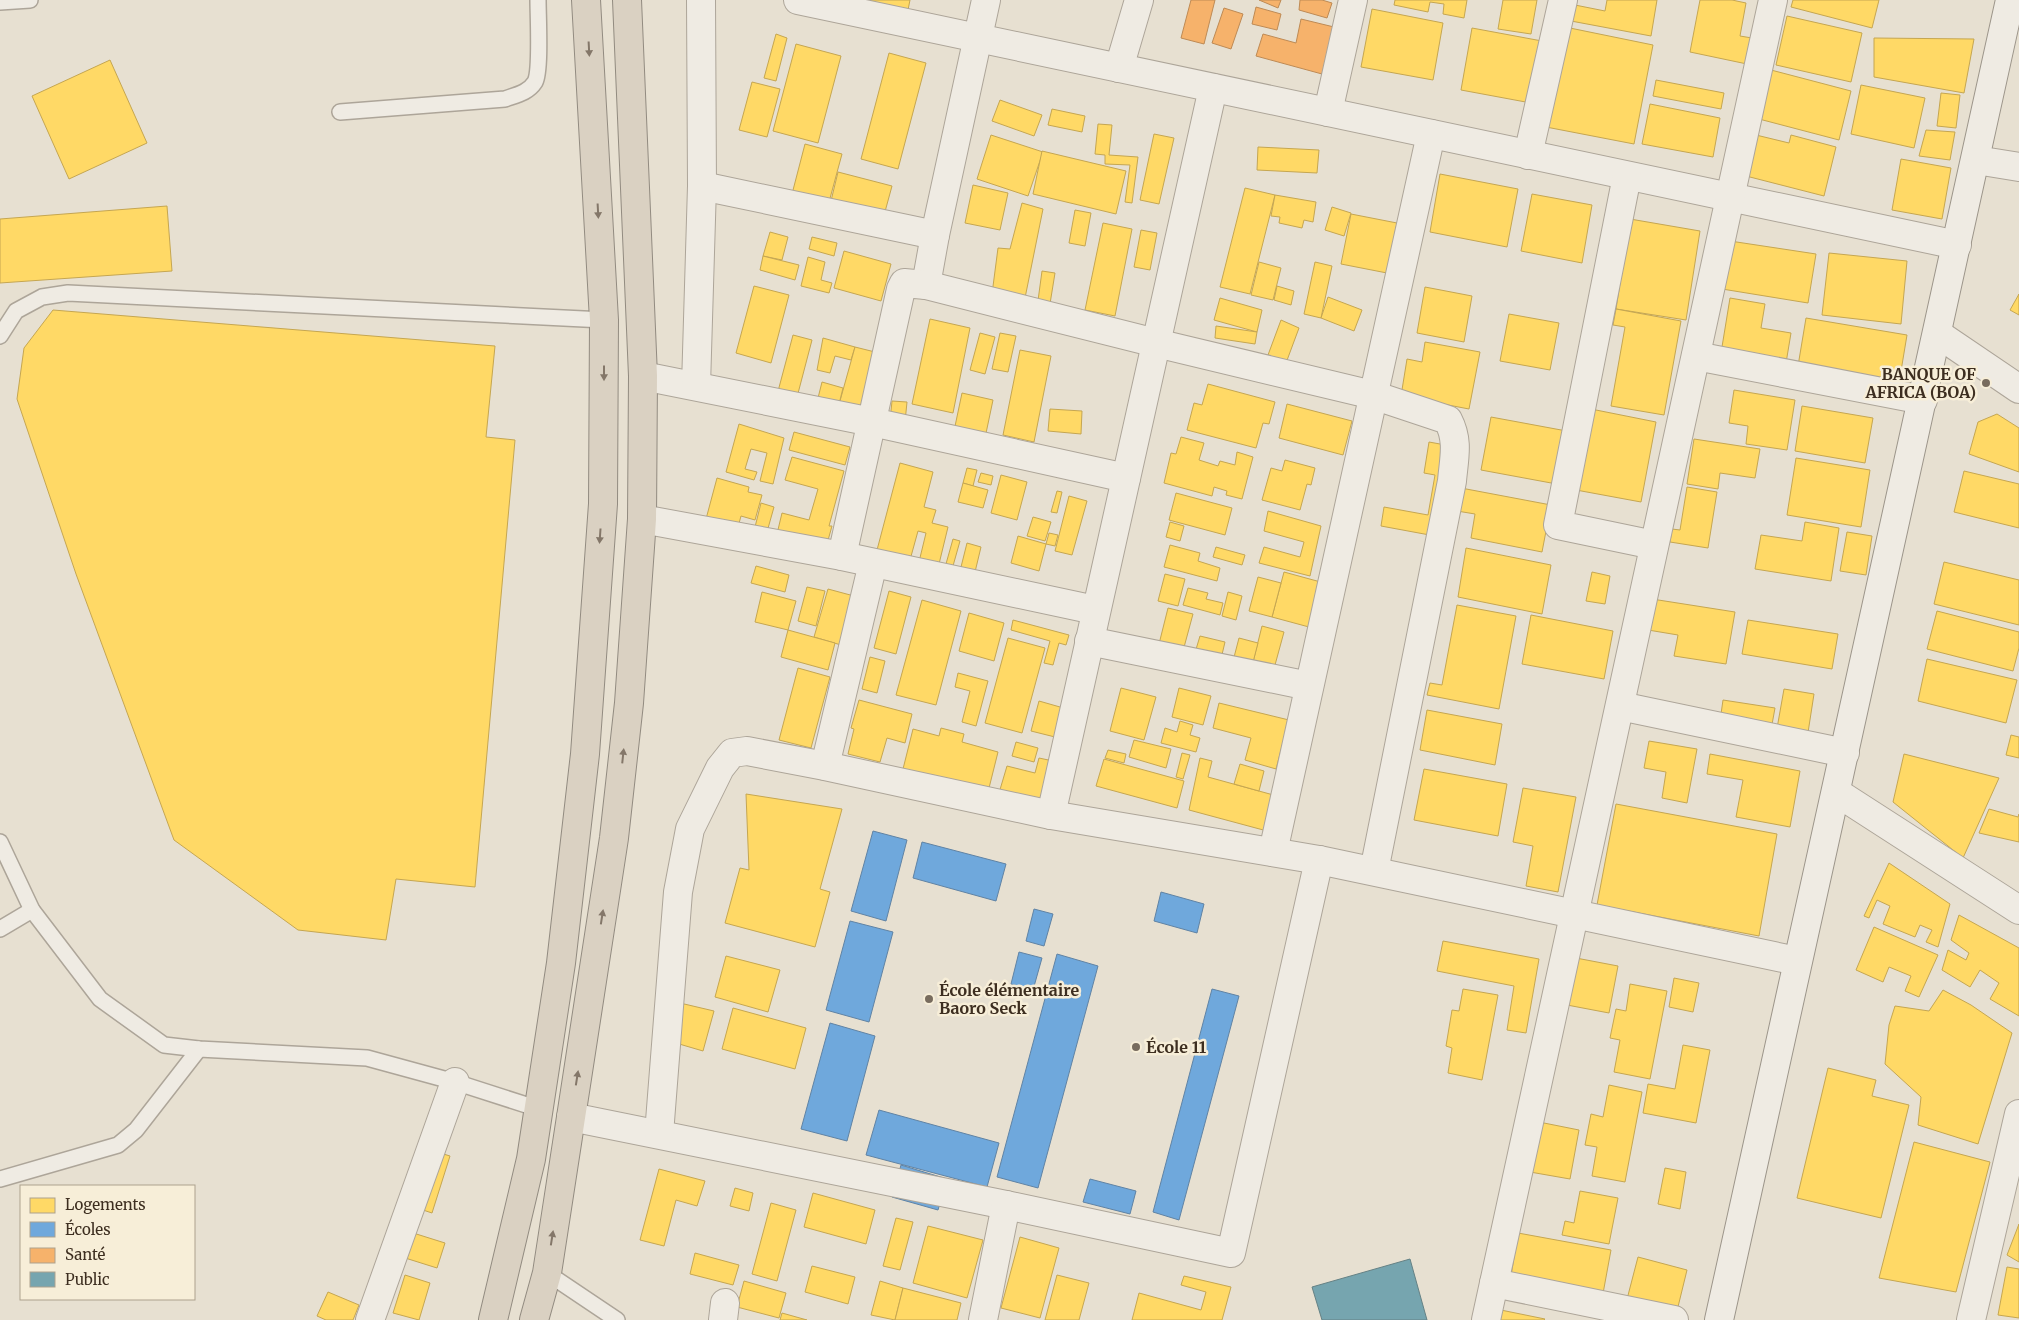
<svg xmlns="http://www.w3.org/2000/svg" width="2019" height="1320" font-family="Merriweather,serif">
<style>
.homes{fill:#ffd966;stroke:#c5a651}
.schools{fill:#6fa8dc;stroke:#6083a4}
.health{fill:#f6b26b;stroke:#be8a54}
.public{fill:#76a5af;stroke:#658184}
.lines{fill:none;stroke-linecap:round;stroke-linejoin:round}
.lane-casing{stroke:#ada599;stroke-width:18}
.street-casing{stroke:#ada599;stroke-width:30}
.secondary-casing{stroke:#9c958a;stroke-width:30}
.highway-casing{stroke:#928b80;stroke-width:30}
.lane{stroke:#efebe3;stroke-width:15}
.street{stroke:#efebe3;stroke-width:28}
.secondary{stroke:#efebe3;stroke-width:28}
.highway{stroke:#dad1c2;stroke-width:28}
.oneway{fill:#847769}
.poi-dot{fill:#786c5e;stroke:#f7eed8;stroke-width:2}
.labels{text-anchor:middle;stroke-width:5;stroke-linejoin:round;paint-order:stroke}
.poi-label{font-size:16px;font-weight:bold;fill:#3d2e20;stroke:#f7eed8;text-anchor:start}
</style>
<rect width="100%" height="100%" fill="#e7e0d1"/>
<g class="homes">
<polygon points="855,0 910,0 908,10"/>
<polygon points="1395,0 1467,0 1464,18 1443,14 1444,4 1430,2 1428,12 1394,5"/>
<polygon points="1503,0 1537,0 1531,34 1498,29"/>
<polygon points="1607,0 1657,0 1651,36 1571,21 1575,5 1605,11"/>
<polygon points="1700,0 1732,0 1746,3 1740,36 1752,38 1747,64 1690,52"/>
<polygon points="1793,0 1879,0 1872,28 1791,7"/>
<polygon points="1372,9 1443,23 1433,80 1361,67"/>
<polygon points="1787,16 1862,33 1851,82 1776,65"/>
<polygon points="1565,27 1653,45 1634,144 1546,127"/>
<polygon points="1472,28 1542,41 1531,103 1461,90"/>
<polygon points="776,34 787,38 776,81 764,78"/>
<polygon points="1874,38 1974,39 1964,93 1874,77"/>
<polygon points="796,44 841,56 818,143 773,131"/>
<polygon points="889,53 926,63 898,169 861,159"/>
<polygon points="110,60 147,143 69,179 32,96"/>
<polygon points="1771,70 1851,91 1839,140 1759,119"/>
<polygon points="1656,80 1724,93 1721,109 1653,96"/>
<polygon points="752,82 780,89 767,137 739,130"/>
<polygon points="1861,85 1925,98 1914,148 1851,134"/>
<polygon points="1941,93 1960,95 1956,128 1937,126"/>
<polygon points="1000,100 1042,115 1034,136 992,121"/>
<polygon points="1650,104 1720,118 1713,157 1642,144"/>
<polygon points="1052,109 1085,116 1082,132 1048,125"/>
<polygon points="1098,124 1112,125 1109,155 1138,157 1132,203 1125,202 1130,165 1105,164 1105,155 1095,154"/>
<polygon points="1926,130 1955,132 1950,160 1919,156"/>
<polygon points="1154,134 1174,138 1159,204 1140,200"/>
<polygon points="991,135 1043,152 1028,196 977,179"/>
<polygon points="1756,135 1789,143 1791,135 1836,147 1824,196 1746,176"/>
<polygon points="805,144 842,154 829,202 792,194"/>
<polygon points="1258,147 1319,150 1317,173 1257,170"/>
<polygon points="1042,151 1126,171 1116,214 1033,194"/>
<polygon points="1901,159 1951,168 1942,219 1892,210"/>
<polygon points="838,172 892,186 883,219 830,205"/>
<polygon points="1440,174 1518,189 1507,247 1430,232"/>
<polygon points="973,185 1008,193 1000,230 965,223"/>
<polygon points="1245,188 1275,195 1250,294 1220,287"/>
<polygon points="1532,194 1592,205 1582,263 1521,251"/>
<polygon points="1275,195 1316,202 1313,222 1304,220 1302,228 1279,223 1280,217 1271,216"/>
<polygon points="1022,203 1043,209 1025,298 992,294 998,248 1010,249"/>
<polygon points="167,206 172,271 0,283 0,219"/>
<polygon points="1332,207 1351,213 1344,236 1325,230"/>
<polygon points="1075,210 1091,213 1085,246 1069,243"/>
<polygon points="1351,214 1397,223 1387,273 1341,264"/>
<polygon points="1630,219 1700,231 1686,320 1616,309"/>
<polygon points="1103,223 1132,229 1115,316 1085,310"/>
<polygon points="1141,230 1157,233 1150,270 1134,267"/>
<polygon points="770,232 788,237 782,260 763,256"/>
<polygon points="812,237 837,243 834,256 809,249"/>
<polygon points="1730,241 1816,254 1808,303 1722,289"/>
<polygon points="844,251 891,264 881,301 834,288"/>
<polygon points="1829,253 1907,261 1901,324 1822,315"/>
<polygon points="763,256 799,265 795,280 760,270"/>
<polygon points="808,257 825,262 821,280 832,283 829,293 801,286"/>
<polygon points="1259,262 1281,268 1273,300 1251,295"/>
<polygon points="1315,262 1332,266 1321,318 1304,314"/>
<polygon points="1042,271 1055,273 1049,310 1037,308"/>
<polygon points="754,286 789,295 771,363 736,353"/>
<polygon points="1277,286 1294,291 1291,305 1274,300"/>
<polygon points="1425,287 1472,296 1464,342 1417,333"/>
<polygon points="2019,294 2019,315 2010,310"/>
<polygon points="1328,297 1362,310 1354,331 1321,318"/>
<polygon points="1220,298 1262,310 1257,332 1214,320"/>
<polygon points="1730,298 1765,304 1761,328 1791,333 1786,363 1721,353"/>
<polygon points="1616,309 1681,321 1664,415 1611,406 1625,327 1613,325"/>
<polygon points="53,310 495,346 486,437 515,440 475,887 396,879 386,940 298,930 174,840 76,574 17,399 24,348"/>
<polygon points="1509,314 1559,323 1550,370 1500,361"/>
<polygon points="1806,318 1907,335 1899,383 1798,366"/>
<polygon points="930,319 970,328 953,413 912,404"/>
<polygon points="1281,320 1299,328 1286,363 1268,355"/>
<polygon points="1216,326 1257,332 1255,344 1215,338"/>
<polygon points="980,333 995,337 985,374 970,370"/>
<polygon points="1000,333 1016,336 1008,372 992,369"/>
<polygon points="793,335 812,340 796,401 777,395"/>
<polygon points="823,338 855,347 851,360 835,356 830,373 817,370"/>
<polygon points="1425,342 1480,352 1469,409 1401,396 1407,359 1422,362"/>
<polygon points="855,347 879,353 863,415 838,408"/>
<polygon points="1020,350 1051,356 1034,442 1003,435"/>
<polygon points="822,382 843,388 837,412 816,406"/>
<polygon points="1208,384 1275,402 1269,424 1263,423 1256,448 1187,430 1194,403 1202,405"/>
<polygon points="1734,390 1795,400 1787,450 1746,444 1748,426 1729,423"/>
<polygon points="962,393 993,400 985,438 954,431"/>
<polygon points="892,401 907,402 905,422 890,421"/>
<polygon points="1287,404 1352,421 1343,455 1279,438"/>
<polygon points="1802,406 1873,418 1865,463 1795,451"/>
<polygon points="1050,409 1082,411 1081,434 1048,431"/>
<polygon points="1591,409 1656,422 1641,502 1576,490"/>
<polygon points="1997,414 2019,428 2019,472 1969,454 1978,422"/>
<polygon points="1491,417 1572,432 1562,485 1481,470"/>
<polygon points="739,424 784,438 773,484 760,481 767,453 751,449 745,469 757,472 754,480 726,472"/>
<polygon points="794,432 850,447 845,465 789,450"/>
<polygon points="1181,437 1204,443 1199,460 1218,466 1220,461 1235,465 1237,452 1253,457 1242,499 1226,495 1227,491 1214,487 1212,496 1164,483 1171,453 1176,454"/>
<polygon points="1694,439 1760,449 1755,478 1720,473 1718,489 1687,484"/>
<polygon points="1429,442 1451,446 1435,536 1381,526 1384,507 1428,515 1435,475 1424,473"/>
<polygon points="792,457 844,471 829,526 832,526 825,551 776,538 782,513 809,520 818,489 785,480"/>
<polygon points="1796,458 1870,470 1861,527 1787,515"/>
<polygon points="1285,460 1315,468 1311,485 1307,484 1300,510 1262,500 1271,468 1282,471"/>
<polygon points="900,463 933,472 924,507 936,510 932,523 948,527 939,564 918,566 926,533 918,531 910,560 877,550"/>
<polygon points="967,468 977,470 973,486 963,483"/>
<polygon points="1964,471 2019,484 2019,528 1954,512"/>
<polygon points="981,473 993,476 991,485 978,482"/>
<polygon points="1001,475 1027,482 1017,520 991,513"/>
<polygon points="717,478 749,487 748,492 762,495 755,520 741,516 738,527 706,519"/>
<polygon points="963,483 988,490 983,508 958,502"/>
<polygon points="1687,487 1717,492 1708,548 1670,542 1672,529 1680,530"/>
<polygon points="1461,488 1551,505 1542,552 1471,538 1475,514 1457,511"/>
<polygon points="1057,491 1062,492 1057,513 1051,512"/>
<polygon points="1176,493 1232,508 1225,535 1169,520"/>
<polygon points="1069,496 1087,501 1072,555 1055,551"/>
<polygon points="761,503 774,507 765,539 753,535"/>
<polygon points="1268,511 1321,526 1310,576 1259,563 1264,547 1300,557 1304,542 1264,531"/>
<polygon points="1033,517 1051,522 1045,541 1027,536"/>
<polygon points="1170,522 1184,526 1180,541 1166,537"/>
<polygon points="1805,522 1839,528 1831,581 1755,569 1761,535 1802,541"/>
<polygon points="1847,532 1872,536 1866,575 1840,571"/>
<polygon points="1049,533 1058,535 1055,546 1046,544"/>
<polygon points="1018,536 1046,544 1039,571 1011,563"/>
<polygon points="953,539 960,541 951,573 944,571"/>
<polygon points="967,543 981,547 975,572 961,567"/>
<polygon points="1170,545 1200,553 1198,561 1220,568 1217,581 1164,567"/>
<polygon points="1216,547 1245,555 1242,565 1213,557"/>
<polygon points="1466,548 1551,565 1542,614 1458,597"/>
<polygon points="1944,562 2019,580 2019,625 1934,604"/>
<polygon points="756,566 789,575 785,592 751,583"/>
<polygon points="1284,572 1328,584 1309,627 1272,617"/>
<polygon points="1592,572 1610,576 1605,604 1586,601"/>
<polygon points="1165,574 1185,579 1178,606 1158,601"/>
<polygon points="1258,577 1281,583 1272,617 1249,611"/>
<polygon points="807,587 825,591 816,626 798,621"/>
<polygon points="1188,588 1208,593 1206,599 1223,603 1220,615 1183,605"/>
<polygon points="828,589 854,596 841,645 814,637"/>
<polygon points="889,591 911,597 896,654 874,648"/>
<polygon points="762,592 796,601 788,630 755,622"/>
<polygon points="1228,592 1242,596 1236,620 1222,616"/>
<polygon points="1652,599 1735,612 1726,664 1674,656 1678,635 1648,630"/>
<polygon points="922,600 961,611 936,705 896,695"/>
<polygon points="1457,605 1516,616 1499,709 1427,695 1430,683 1442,685"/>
<polygon points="1168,608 1193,614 1183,651 1159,644"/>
<polygon points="1937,611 2019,632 2019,648 2013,671 1927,649"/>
<polygon points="969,613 1004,623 994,661 959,651"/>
<polygon points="1531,615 1613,631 1604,679 1522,664"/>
<polygon points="1013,620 1069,635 1066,645 1059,643 1053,665 1044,663 1050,641 1011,630"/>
<polygon points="1748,620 1838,634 1832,669 1742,654"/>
<polygon points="1262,626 1284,632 1272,676 1251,670"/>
<polygon points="788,630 835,643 828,670 781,657"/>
<polygon points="1200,636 1225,642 1220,663 1194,656"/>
<polygon points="1008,638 1045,648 1022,733 985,723"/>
<polygon points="1239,638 1258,643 1251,670 1232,665"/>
<polygon points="870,657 885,661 877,693 862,689"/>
<polygon points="1927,659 2017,680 2006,723 1918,701"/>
<polygon points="798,668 830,677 811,748 779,740"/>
<polygon points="958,673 988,681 976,726 962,722 970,691 955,687"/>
<polygon points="1121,688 1156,697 1144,740 1110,731"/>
<polygon points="1179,688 1211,696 1203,725 1172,717"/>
<polygon points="1784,689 1814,694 1807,739 1776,734"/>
<polygon points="859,700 912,714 905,743 887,738 880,762 848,754 854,729 851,728"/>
<polygon points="1723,700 1775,708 1771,730 1720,721"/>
<polygon points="1039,701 1067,709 1059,738 1031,731"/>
<polygon points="1219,703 1289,720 1276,769 1245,760 1251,738 1213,728"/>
<polygon points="1427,710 1502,724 1495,765 1420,750"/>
<polygon points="1180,721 1193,725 1190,735 1200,738 1196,752 1161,743 1165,728 1177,732"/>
<polygon points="941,728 964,734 962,742 998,752 987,796 902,773 913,729 939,736"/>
<polygon points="2011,735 2019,737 2019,758 2006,755"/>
<polygon points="1134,740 1171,749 1166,768 1129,757"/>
<polygon points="1649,741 1697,749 1687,803 1662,798 1666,772 1644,768"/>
<polygon points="1016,742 1038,748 1034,762 1012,756"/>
<polygon points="1108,750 1126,754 1124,763 1105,758"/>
<polygon points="1182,753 1190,755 1183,779 1176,777"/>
<polygon points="1710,754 1800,771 1790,827 1736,817 1743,780 1707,774"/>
<polygon points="1904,754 1999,778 1963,858 1893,802"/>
<polygon points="1039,758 1053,761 1041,805 999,793 1007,766 1035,773"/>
<polygon points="1200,758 1212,761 1208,777 1277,796 1267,831 1189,810"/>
<polygon points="1104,759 1184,781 1177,808 1096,786"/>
<polygon points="1240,764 1264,771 1259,791 1234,784"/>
<polygon points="1424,769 1507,784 1498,836 1414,820"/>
<polygon points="1523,788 1576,797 1558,892 1526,886 1533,846 1513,842"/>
<polygon points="746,794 842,809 820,889 830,892 815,947 725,923 740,868 749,870"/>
<polygon points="1616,804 1777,834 1759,936 1597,905"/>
<polygon points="1989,809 2018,817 2019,814 2019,842 1979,833"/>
<polygon points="1889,863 1950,904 1938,947 1926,942 1932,930 1920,925 1915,937 1883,924 1890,906 1877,900 1869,918 1864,916"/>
<polygon points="1959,915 2019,948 2019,1016 1990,999 1999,983 1980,970 1970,987 1942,970 1948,950 1966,960 1969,953 1951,940"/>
<polygon points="1874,927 1938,955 1919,997 1905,991 1911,976 1889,967 1883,982 1856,970"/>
<polygon points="1443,941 1539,959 1526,1033 1507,1030 1514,986 1437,971"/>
<polygon points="726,956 780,970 768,1012 715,997"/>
<polygon points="1576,958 1618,966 1609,1013 1567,1005"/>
<polygon points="1674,978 1699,983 1693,1012 1669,1007"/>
<polygon points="1630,984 1667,991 1650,1079 1614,1072 1620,1040 1610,1038 1616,1009 1626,1011"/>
<polygon points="1463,989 1498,995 1482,1080 1448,1073 1452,1048 1446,1046 1452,1010 1459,1011"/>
<polygon points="1943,990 1971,1005 2012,1033 1978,1144 1918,1125 1921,1097 1885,1064 1889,1025 1895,1006 1929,1011"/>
<polygon points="680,1003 714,1011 703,1051 669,1041"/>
<polygon points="733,1008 806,1028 795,1069 722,1049"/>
<polygon points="1683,1045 1710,1050 1696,1123 1643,1113 1648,1084 1675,1089"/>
<polygon points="1828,1068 1876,1080 1872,1096 1909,1105 1881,1218 1797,1198"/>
<polygon points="1609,1085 1642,1092 1625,1182 1592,1176 1597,1147 1585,1145 1591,1114 1603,1117"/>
<polygon points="1539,1122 1579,1130 1570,1179 1530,1172"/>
<polygon points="1914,1142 1990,1162 1956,1292 1879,1278"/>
<polygon points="437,1152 450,1156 432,1213 420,1209"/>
<polygon points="1665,1168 1686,1172 1680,1209 1658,1204"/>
<polygon points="659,1169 705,1181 697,1206 676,1200 664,1246 640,1240"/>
<polygon points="735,1188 753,1193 749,1211 730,1206"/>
<polygon points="1580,1191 1618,1198 1609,1244 1562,1235 1565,1221 1574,1223"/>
<polygon points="813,1193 875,1210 866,1244 804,1227"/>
<polygon points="771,1203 796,1210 777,1281 752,1274"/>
<polygon points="896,1218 913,1222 900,1270 883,1266"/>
<polygon points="2019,1224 2019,1262 2007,1255"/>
<polygon points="928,1226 983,1240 967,1298 913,1283"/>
<polygon points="410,1232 445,1243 437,1268 402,1257"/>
<polygon points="1518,1233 1611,1250 1602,1299 1510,1282"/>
<polygon points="1020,1237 1059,1248 1040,1318 1001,1308"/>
<polygon points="695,1253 739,1265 733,1285 690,1274"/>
<polygon points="1638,1257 1687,1270 1676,1315 1626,1303"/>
<polygon points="812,1266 855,1277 848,1304 805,1292"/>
<polygon points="2007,1267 2019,1269 2019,1318 1998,1315"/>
<polygon points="405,1275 430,1283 419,1320 393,1313"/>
<polygon points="1057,1275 1089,1283 1079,1320 1045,1320"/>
<polygon points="1184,1276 1231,1287 1222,1320 1132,1320 1139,1293 1201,1310 1206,1292 1181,1285"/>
<polygon points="744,1281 786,1293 779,1318 737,1307"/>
<polygon points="880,1281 903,1288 895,1320 871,1315"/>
<polygon points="903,1288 961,1303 957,1320 895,1320"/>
<polygon points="328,1292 359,1305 353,1320 326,1320 317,1316"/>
<polygon points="1491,1308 1545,1319 1544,1320 1488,1320"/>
<polygon points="782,1313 807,1320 780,1320"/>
</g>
<g class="schools">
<polygon points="873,831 907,840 886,921 851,911"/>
<polygon points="922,842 1006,864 996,901 913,878"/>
<polygon points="1161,892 1204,904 1197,933 1154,921"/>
<polygon points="1034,909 1053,914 1044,946 1026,941"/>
<polygon points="850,921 893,932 869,1022 826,1010"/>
<polygon points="1019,952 1042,958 1033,990 1011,984"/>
<polygon points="1057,954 1098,966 1038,1188 997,1177"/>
<polygon points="1212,989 1239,996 1179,1220 1153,1212"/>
<polygon points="830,1023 875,1036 847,1141 801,1129"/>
<polygon points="879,1110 999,1143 987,1187 866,1155"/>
<polygon points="901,1165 947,1179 938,1210 892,1197"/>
<polygon points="1090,1179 1136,1191 1130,1214 1083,1202"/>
</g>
<g class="health">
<polygon points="1191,0 1215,0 1204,44 1181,38"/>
<polygon points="1259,0 1281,0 1278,8"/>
<polygon points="1300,0 1322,0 1332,3 1327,18 1299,10"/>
<polygon points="1256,7 1281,14 1277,30 1252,24"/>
<polygon points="1224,8 1243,14 1231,49 1212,43"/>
<polygon points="1301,19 1334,27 1322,74 1256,56 1263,34 1296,43"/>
</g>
<polygon class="public" points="1410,1259 1427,1320 1322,1320 1312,1287"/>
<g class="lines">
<defs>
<g id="lane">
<polyline points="0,2 30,0"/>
<path d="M340 112 505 99C516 95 528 93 535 82 541 71 538 16 538 0"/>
<polyline points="0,336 16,311 42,297 68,293 604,320"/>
<polyline points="0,842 32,910 100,999 164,1045 199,1049 367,1058 455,1082 539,1109"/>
<polyline points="0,929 32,910"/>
<polyline points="0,1179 118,1145 136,1130 199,1049"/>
<polyline points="547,1273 617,1320"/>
</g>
<g id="street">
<polyline points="798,0 1957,245"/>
<polyline points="1119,68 1139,0"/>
<polyline points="1328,112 1353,0"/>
<polyline points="1528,155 1563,0"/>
<polyline points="1976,160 2019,167"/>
<polyline points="1627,176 1558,525 1654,545"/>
<polyline points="702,186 935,235"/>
<polyline points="926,285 935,235 986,0"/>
<polyline points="1938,334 2019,389"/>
<polyline points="1696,356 1923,400"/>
<polyline points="643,376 872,422 1126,478"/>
<polyline points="696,386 702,186 701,0"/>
<polyline points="642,519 842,556 1095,610"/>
<path d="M842 556 901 289 904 283 926 285 1156 343 1373 395 1448 420C1459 441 1454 458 1452 481L1374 871"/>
<polyline points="1089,641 1309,686"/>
<polyline points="1620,706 1845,753"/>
<polyline points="825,766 873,563"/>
<polyline points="1836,792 2019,910"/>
<polyline points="1051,815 1213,88"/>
<polyline points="1273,852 1431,134"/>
<polyline points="571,1117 1006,1205 1231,1253 1319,860"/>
<polyline points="659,1134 678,892 690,829 720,768 732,753 747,751 825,766 1051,815 1319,860 1797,961"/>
<polyline points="1494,1283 1674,1320"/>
<polyline points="370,1320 455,1082"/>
<polyline points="723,1320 725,1303"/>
<polyline points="983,1320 1006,1205"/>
<polyline points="1486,1320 1773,0"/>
<polyline points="1971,1320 2019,1114"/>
</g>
<polyline id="secondary" points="1719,1320 2010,0"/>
<g id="highway">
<polyline points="493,1320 531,1159 561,963 585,754 603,504 604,320 586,0"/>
<polyline points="534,1320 547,1273 614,838 629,703 642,519 643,376 627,0"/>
</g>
</defs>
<use href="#lane" class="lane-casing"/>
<use href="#street" class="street-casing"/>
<use href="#secondary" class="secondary-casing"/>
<use href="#highway" class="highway-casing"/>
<use href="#lane" class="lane"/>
<use href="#street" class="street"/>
<use href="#secondary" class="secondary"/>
<use href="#highway" class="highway"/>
</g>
<defs><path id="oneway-solid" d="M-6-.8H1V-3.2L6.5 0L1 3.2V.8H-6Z" transform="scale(1.25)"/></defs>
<g class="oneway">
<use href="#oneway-solid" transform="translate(589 49) rotate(87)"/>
<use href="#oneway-solid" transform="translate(598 211) rotate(87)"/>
<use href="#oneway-solid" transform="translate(604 373) rotate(90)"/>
<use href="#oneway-solid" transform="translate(600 536) rotate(94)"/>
<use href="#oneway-solid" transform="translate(623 756) rotate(-84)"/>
<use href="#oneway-solid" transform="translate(602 917) rotate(-81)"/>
<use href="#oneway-solid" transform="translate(577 1078) rotate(-81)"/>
<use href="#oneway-solid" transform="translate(552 1238) rotate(-81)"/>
</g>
<g class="poi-dot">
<circle cx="1986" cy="383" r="5"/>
<circle cx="929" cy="999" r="5"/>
<circle cx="1136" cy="1047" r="5"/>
</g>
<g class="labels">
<g class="poi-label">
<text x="1976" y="380" text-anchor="end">BANQUE OF<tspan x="1976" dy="18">AFRICA (BOA)</tspan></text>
<text x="939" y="996">École élémentaire<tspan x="939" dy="18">Baoro Seck</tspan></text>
<text x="1146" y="1053">École 11</text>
</g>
</g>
<rect x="20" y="1185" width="175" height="115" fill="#f7eed8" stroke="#ada18e"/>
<rect x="30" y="1198" width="25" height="15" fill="#ffd966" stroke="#ada18e"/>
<text x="65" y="1210" font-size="15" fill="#3d2e20">Logements</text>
<rect x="30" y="1222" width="25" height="15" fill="#6fa8dc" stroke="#ada18e"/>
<text x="65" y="1235" font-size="15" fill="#3d2e20">Écoles</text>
<rect x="30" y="1248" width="25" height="15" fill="#f6b26b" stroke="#ada18e"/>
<text x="65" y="1260" font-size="15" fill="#3d2e20">Santé</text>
<rect x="30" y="1272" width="25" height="15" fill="#76a5af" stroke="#ada18e"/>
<text x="65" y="1285" font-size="15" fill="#3d2e20">Public</text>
</svg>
